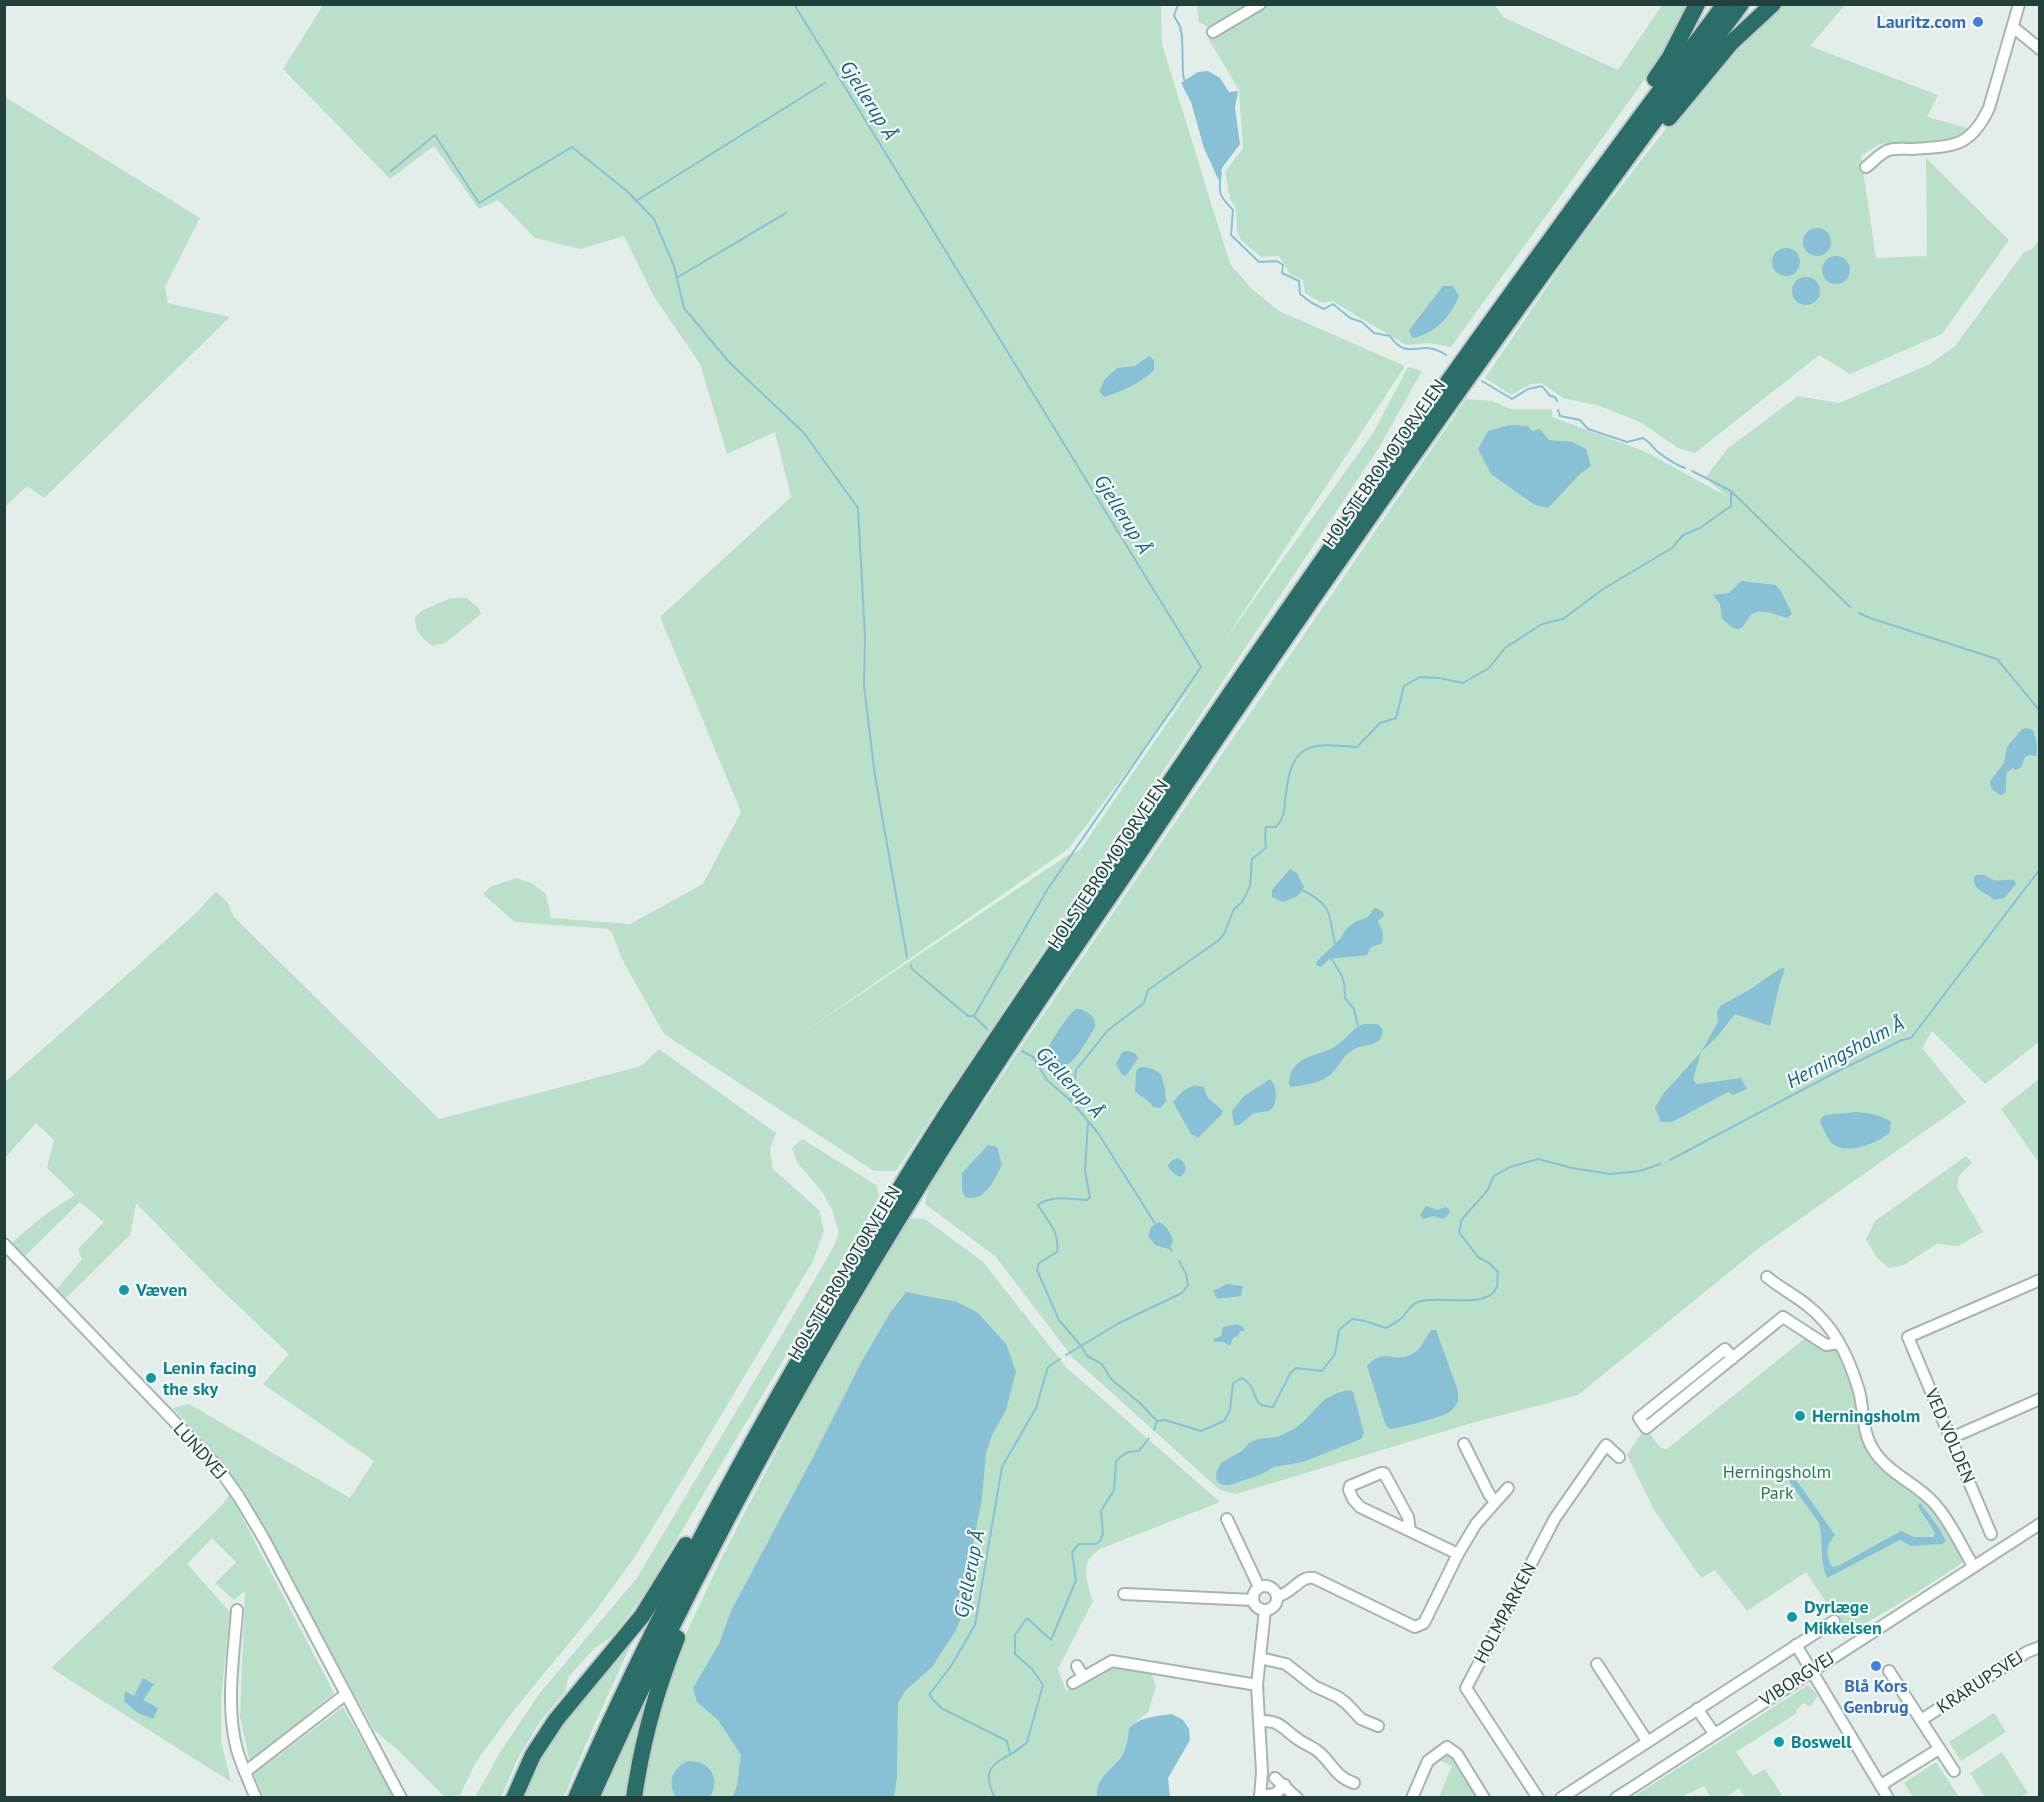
<svg xmlns="http://www.w3.org/2000/svg" width="2044" height="1802" font-family="'PT Sans',sans-serif">
<style>
.green{fill:#bbe0c9;fill-rule:evenodd}
.water{fill:#88c0d6}
.lines{fill:none;stroke-linecap:round;stroke-linejoin:round}
.stream{stroke:#88c0d6;stroke-width:2}
.minor-casing{stroke:#a5b6b2;stroke-width:14}
.highway-casing{stroke:#c1cac8;stroke-width:20}
.minor{stroke:#fff;stroke-width:10}
.highway{stroke:#2b6e69;stroke-width:16}
.shop-dot{fill:#3f7fe0;stroke:#f4faf8;stroke-width:2}
.culture-dot{fill:#0f9aa8;stroke:#f4faf8;stroke-width:2}
.labels{text-anchor:middle;stroke-width:4.5;stroke-linejoin:round;paint-order:stroke}
.shop-label{font-size:18px;font-weight:bold;fill:#366cbe;stroke:#f4faf8;text-anchor:end}
.street-label{font-size:18px;fill:#21403c;stroke:#f4faf8}
.culture-label{font-size:18px;font-weight:bold;fill:#0d838f;stroke:#f4faf8;text-anchor:start}
.park-label{font-size:18px;fill:#297a52;stroke:#f4faf8}
.water-label{font-size:20px;font-style:italic;fill:#176280;stroke:#f4faf8}
</style>
<rect width="100%" height="100%" fill="#e3eeea"/>
<g class="green">
<path d="M323 5H1161L1162 44 1230 264 1252 289 1279 311 1405 366 1225 640 1373 433 1408 367 1422 371 1380 446 896 1171H874L664 1034 622 959 612 933 608 929 515 922 483 894 490 887 517 878 533 884 546 894 551 918 630 924 703 884 741 812 660 617 791 497 775 432 727 454 700 364 653 295 624 236 581 249 535 238 498 200 479 209 434 146 390 179 283 69ZM1199 677 1080 850 1068 855 798 1036 1068 849Z"/>
<polygon points="1197,5 1255,5 1211,29 1199,22"/>
<polygon points="1267,5 1495,5 1503,17 1618,70 1662,5 1690,5 1671,43 1451,347 1429,343 1406,345 1332,301 1322,303 1305,293 1303,280 1290,274 1279,256 1261,257 1241,240 1237,231 1236,208 1230,199 1225,172 1243,148 1239,90 1208,38"/>
<polygon points="1780,5 1845,5 1810,46 1938,95 1927,117 1972,129 1956,140 1880,144 1861,156 1876,258 1927,256 1926,158 2009,240 1942,334 1850,374 1819,355 1695,453 1678,448 1640,422 1600,406 1563,398 1542,383 1531,384 1511,395 1485,378 1577,243 1664,131 1737,45"/>
<polygon points="5,97 200,218 165,287 168,303 230,317 44,498 27,486 5,507"/>
<polygon points="2039,240 2039,1042 1985,1084 1932,1031 1922,1048 1966,1102 1759,1248 1578,1395 1475,1422 1236,1494 1220,1490 1073,1358 995,1256 925,1204 929,1186 1023,1044 1466,399 1492,401 1511,409 1552,409 1552,417 1646,452 1728,497 1705,478 1727,449 1798,396 1839,403 1930,364 1955,346 2024,252 2031,250"/>
<path d="M451 598H467L479 609 481 614 445 643 432 646C421 637 415 632 415 617L423 610Z"/>
<polygon points="216,891 228,903 234,917 439,1119 641,1066 659,1049 776,1133 770,1149 773,1169 819,1210 824,1231 813,1261 701,1449 634,1558 594,1613 514,1710 476,1762 460,1795 445,1797 400,1752 374,1730 242,1489 173,1408 189,1404 350,1498 374,1461 263,1384 289,1354 215,1284 136,1203 130,1235 64,1300 56,1290 82,1259 78,1249 104,1222 80,1202 24,1257 11,1243 46,1214 75,1195 47,1168 54,1140 36,1123 5,1158 5,1082 145,959 196,913"/>
<polygon points="2039,1079 2039,1163 2001,1109"/>
<polygon points="802,1139 876,1185 880,1197 643,1596 612,1637 595,1648 569,1676 565,1692 541,1720 518,1758 501,1797 475,1797 501,1751 539,1694 637,1578 828,1257 839,1234 833,1212 823,1193 797,1162 792,1148"/>
<polygon points="1966,1156 1972,1162 1959,1176 1957,1187 1983,1232 1958,1246 1937,1244 1904,1265 1889,1268 1876,1257 1866,1239 1875,1221"/>
<path d="M908 1218 925 1219 982 1261 1067 1368 1220 1502 1100 1549C1079 1563 1086 1579 1093 1601L1058 1669 1066 1691 1112 1666 1152 1675 1156 1686 1148 1712 1129 1728C1128 1738 1127 1748 1121 1756 1111 1770 1094 1779 1097 1797L640 1798 656 1718 678 1651 722 1557 817 1372Z"/>
<path d="M1804 1339 1822 1349 1836 1351C1844 1368 1851 1385 1856 1403 1861 1421 1860 1440 1871 1456 1885 1475 1907 1484 1923 1501 1941 1518 1952 1541 1964 1562L1902 1602 1847 1634 1806 1572 1747 1611 1715 1570 1701 1578 1654 1510 1627 1455 1640 1435 1647 1431 1661 1448 1667 1449Z"/>
<polygon points="230,1494 334,1693 250,1763 240,1716 245,1591 234,1600 215,1583 236,1562 212,1538 187,1564 230,1612 221,1700 221,1741 231,1782 51,1668 175,1551 222,1505"/>
<polygon points="633,1640 588,1739 564,1797 519,1798 560,1722"/>
<polygon points="660,1666 636,1745 626,1797 602,1798"/>
<polygon points="1808,1685 1818,1696 1810,1707 1804,1703 1796,1710 1797,1713 1736,1752 1753,1776 1765,1769 1782,1795 1778,1797 1745,1797 1739,1788 1726,1797 1710,1797 1704,1786 1681,1797 1633,1797"/>
<polygon points="343,1707 394,1797 264,1797 254,1774"/>
<polygon points="1994,1713 2006,1732 1961,1761 1949,1742"/>
<polygon points="2002,1752 2028,1793 2020,1797 1985,1797 1970,1773"/>
<polygon points="1446,1756 1451,1756 1479,1797 1439,1797 1452,1766 1437,1759"/>
<polygon points="1936,1762 1959,1797 1913,1797 1904,1783"/>
</g>
<g class="water">
<polygon points="1208,71 1220,78 1229,92 1238,91 1235,108 1240,144 1222,168 1219,181 1204,148 1191,102 1181,83 1198,72"/>
<circle cx="1817" cy="242" r="14"/>
<circle cx="1786" cy="262" r="14"/>
<circle cx="1836" cy="270" r="14"/>
<circle cx="1806" cy="291" r="14"/>
<path d="M1443 286H1453L1459 296C1451 316 1434 335 1412 338L1409 330Z"/>
<path d="M1149 356 1154 360V370C1140 384 1122 391 1104 397L1099 391 1105 379 1117 368 1135 366Z"/>
<polygon points="1510,425 1528,426 1532,431 1540,429 1549,440 1572,442 1586,449 1591,466 1581,473 1548,508 1535,505 1491,474 1478,449 1488,431"/>
<path d="M1741 581 1776 585 1782 593 1792 614 1787 618C1777 615 1762 608 1752 614 1746 618 1744 633 1734 628 1730 627 1726 621 1722 619L1720 604 1713 595 1729 593Z"/>
<path d="M2026 728 2033 730C2036 738 2038 748 2036 756L2029 755 2025 757C2022 763 2023 769 2015 770L2013 768 2007 772C2005 779 2007 787 2005 793L2001 795C1995 792 1989 788 1990 781L2004 763 2007 747 2022 729Z"/>
<polygon points="1290,869 1297,873 1304,887 1298,896 1283,902 1272,897 1272,890"/>
<path d="M1976 875H1985C1996 884 2002 879 2014 880L2016 884 2004 898 1994 900C1986 892 1972 890 1974 877Z"/>
<path d="M1375 907 1383 912 1384 916 1378 921C1381 929 1386 935 1381 944L1371 947 1367 955 1329 959 1321 967 1316 965 1317 961 1340 939 1347 928 1355 922 1368 917Z"/>
<polygon points="1781,968 1785,969 1779,986 1770,1026 1735,1014 1717,1037 1701,1052 1693,1080 1697,1084 1741,1078 1747,1089 1733,1095 1728,1092 1672,1122 1661,1122 1655,1108 1663,1094 1701,1052 1718,1022 1717,1013 1720,1006 1749,990"/>
<path d="M1080 1009C1088 1012 1096 1016 1095 1027 1086 1041 1072 1073 1052 1068 1048 1064 1045 1060 1045 1055 1046 1048 1069 1013 1075 1010 1076 1009 1078 1009 1080 1009Z"/>
<path d="M1363 1024H1378L1383 1030C1382 1049 1364 1042 1351 1051 1342 1057 1338 1068 1330 1075 1319 1084 1303 1085 1290 1087 1288 1081 1289 1079 1291 1073 1300 1052 1325 1057 1341 1042 1349 1035 1353 1029 1363 1024Z"/>
<polygon points="1128,1051 1136,1054 1138,1058 1126,1076 1122,1075 1116,1064 1122,1052"/>
<path d="M1144 1067 1153 1069 1161 1074 1165 1089 1166 1102 1160 1108 1153 1107C1148 1099 1141 1097 1135 1091L1136 1072 1138 1068Z"/>
<path d="M1270 1079C1278 1087 1277 1099 1273 1108L1269 1111 1254 1113 1239 1125H1234L1232 1111 1244 1096Z"/>
<polygon points="1194,1085 1204,1087 1208,1098 1223,1111 1221,1115 1198,1138 1191,1134 1173,1102 1183,1091"/>
<path d="M1857 1112C1868 1113 1883 1115 1891 1122L1890 1132C1881 1142 1849 1154 1836 1146 1828 1142 1824 1130 1820 1122L1821 1118 1825 1115Z"/>
<path d="M988 1145 997 1147 1002 1164C995 1179 985 1203 965 1197L962 1190V1173Z"/>
<path d="M1178 1158C1187 1163 1189 1172 1179 1177L1170 1170 1168 1166 1171 1161Z"/>
<polygon points="1426,1206 1438,1210 1445,1207 1448,1208 1450,1212 1444,1219 1433,1216 1423,1219 1420,1215"/>
<path d="M1159 1222C1167 1226 1171 1233 1173 1241L1169 1249 1155 1245 1148 1236 1151 1227Z"/>
<polygon points="1227,1284 1243,1286 1241,1296 1217,1299 1213,1291"/>
<polygon points="906,1292 957,1302 977,1312 1006,1344 1016,1372 1006,1410 992,1435 986,1453 982,1498 967,1576 965,1607 956,1630 932,1667 906,1690 898,1703 897,1777 894,1797 733,1797 737,1785 741,1755 718,1720 697,1702 693,1688 719,1644 731,1611 811,1461 862,1361 890,1313"/>
<polygon points="1237,1324 1243,1327 1245,1331 1240,1331 1238,1336 1233,1338 1230,1346 1224,1342 1214,1342 1214,1339 1221,1336 1223,1327"/>
<path d="M1432 1330H1436L1458 1391V1402C1455 1406 1452 1411 1448 1413 1442 1417 1397 1429 1390 1429L1386 1426 1367 1366C1383 1347 1392 1363 1410 1355 1422 1351 1423 1338 1432 1330Z"/>
<polygon points="1350,1390 1353,1392 1364,1433 1361,1439 1303,1462 1274,1467 1262,1474 1230,1485 1224,1485 1219,1483 1216,1479 1217,1470 1222,1462 1242,1451 1250,1442 1258,1439 1277,1437 1294,1429 1303,1422 1325,1399 1340,1392"/>
<path d="M1787 1467 1835 1535C1826 1546 1825 1554 1832 1567L1838 1566 1901 1531 1914 1537H1934L1935 1533 1918 1506 1920 1503 1939 1528 1946 1541 1942 1544 1911 1546 1900 1540 1827 1578C1819 1561 1824 1541 1819 1523L1782 1471Z"/>
<polygon points="143,1678 154,1684 143,1700 158,1708 153,1719 138,1713 124,1701 125,1691 134,1696"/>
<path d="M1172 1714 1183 1720 1189 1729 1190 1740 1168 1778 1170 1797H1097C1094 1780 1111 1770 1121 1757 1127 1748 1128 1738 1129 1728 1140 1717 1157 1716 1172 1714Z"/>
<path d="M688 1761C710 1760 721 1779 710 1797H676C666 1782 673 1768 688 1761Z"/>
</g>
<g class="lines">
<g class="stream">
<polyline points="794,4 1201,667 1047,890 974,1016"/>
<polyline points="1178,4 1174,16 1180,26 1182,36 1183,75 1185,82"/>
<polyline points="391,171 435,135 479,203 572,147 628,192 654,219 674,266 684,308 729,362 804,433 858,508 865,636 864,686 875,776 907,957"/>
<path d="M1221 173C1218 193 1219 196 1233 210L1231 235 1259 262 1277 261 1283 265 1282 273 1299 281 1300 294 1312 303 1324 309 1333 304 1350 318 1362 322 1374 333 1390 336C1408 363 1421 337 1446 355"/>
<polyline points="636,201 825,83"/>
<polyline points="678,277 786,213"/>
<polyline points="1482,381 1512,399 1528,389 1542,386 1550,396 1555,397 1557,401"/>
<path d="M1558 410 1560 416 1580 420 1588 429 1627 442 1643 438C1650 442 1653 448 1658 452 1666 458 1675 465 1685 468"/>
<polyline points="1692,471 1731,491 1850,607"/>
<polyline points="1859,613 1870,618 1997,659 2040,711"/>
<path d="M1302 890C1334 906 1328 913 1335 944"/>
<polyline points="1331,958 1342,976 1344,983 1345,998 1354,1009 1358,1026"/>
<polyline points="911,965 912,969 968,1016 974,1016"/>
<polyline points="974,1016 987,1029"/>
<polyline points="1022,1051 1033,1057 1047,1080 1071,1101 1098,1133 1156,1225"/>
<path d="M1071 1101 1076 1070 1108 1030 1144 1003 1148 990 1219 940 1224 934 1234 909 1242 902 1250 886 1252 859 1266 848 1265 836 1266 827H1276C1286 816 1284 807 1286 793 1292 741 1312 743 1357 747L1380 723 1396 718 1404 686 1420 677 1440 678 1463 683 1489 668 1505 648 1542 624 1563 619 1603 589 1672 548 1683 535 1700 528 1731 506V491"/>
<path d="M1088 1122 1085 1171 1090 1197 1087 1200C1073 1199 1050 1195 1038 1205 1047 1221 1060 1231 1057 1252L1039 1263 1037 1270 1059 1320 1081 1346 1087 1356 1102 1364 1111 1379 1141 1404 1157 1421"/>
<polyline points="1670,1160 1836,1072 1902,1040 1911,1038 2040,869"/>
<polyline points="1168,1245 1172,1251"/>
<polyline points="1066,1355 1119,1323 1182,1293 1188,1285 1186,1274 1179,1261"/>
<path d="M1154 1430 1157 1421 1165 1420 1201 1431 1224 1421 1230 1410 1233 1383 1242 1378C1245 1380 1248 1382 1250 1385 1259 1398 1252 1406 1273 1407L1291 1372 1296 1368 1322 1371 1335 1354 1339 1330 1352 1319 1365 1321 1386 1328C1391 1325 1397 1322 1402 1318 1407 1312 1410 1305 1418 1302 1438 1294 1490 1311 1497 1286 1498 1282 1497 1276 1498 1272L1489 1263 1478 1257 1459 1232 1462 1219 1487 1191 1494 1176 1510 1167 1538 1159 1572 1168 1610 1174 1640 1171 1660 1164"/>
<polyline points="1010,1753 1007,1741 941,1708 929,1695 951,1666 975,1625 1002,1467 1036,1408 1048,1367 1060,1359"/>
<path d="M995 1798C975 1759 1007 1763 1027 1742L1043 1685 1032 1669 1015 1654V1635L1027 1618 1051 1640 1076 1580 1072 1552 1079 1544H1096L1100 1541 1103 1534 1101 1511 1114 1490 1116 1462 1119 1458 1128 1452 1139 1451 1149 1438"/>
</g>
<defs>
<g id="minor">
<polyline points="2013,27 2040,49"/>
<polyline points="1213,32 1260,4"/>
<path d="M1866 167C1873 162 1881 152 1889 150 1896 148 1905 149 1913 149 1953 146 1970 148 1989 108L2019 4"/>
<polyline points="4,1244 217,1466 239,1497 264,1539 401,1798"/>
<path d="M1767 1277C1780 1288 1795 1295 1808 1306 1834 1326 1850 1360 1859 1391 1864 1410 1862 1432 1873 1449 1888 1474 1915 1482 1934 1503 1950 1521 1961 1545 1973 1566"/>
<polyline points="1733,1358 1725,1349 1639,1418 1646,1428 1783,1317 1826,1345 1839,1343"/>
<polyline points="1951,1438 2040,1399"/>
<polyline points="1464,1444 1489,1494 1495,1502"/>
<polyline points="1227,1519 1259,1587"/>
<polyline points="1410,1531 1408,1517 1384,1473 1381,1473 1350,1486 1349,1490 1353,1499 1360,1507 1458,1554"/>
<polyline points="1991,1534 1908,1337 2040,1280"/>
<circle cx="1265" cy="1598" r="12"/>
<polyline points="1124,1594 1253,1600"/>
<path d="M1278 1596C1293 1593 1300 1575 1314 1578L1415 1627 1424 1623 1458 1554 1476 1524 1508 1488"/>
<path d="M237 1610C234 1656 225 1705 237 1750 242 1766 249 1782 256 1798"/>
<polyline points="1796,1645 1888,1798"/>
<polyline points="1260,1658 1286,1664 1314,1686 1338,1697 1347,1704 1361,1719 1378,1726"/>
<polyline points="1597,1664 1647,1741"/>
<polyline points="1077,1666 1083,1677"/>
<polyline points="1889,1671 1954,1771"/>
<polyline points="1073,1683 1112,1661 1257,1685"/>
<polyline points="1697,1709 1714,1733"/>
<polyline points="1921,1720 2027,1652 2040,1647"/>
<path d="M1259 1721C1282 1720 1282 1729 1299 1740 1306 1745 1314 1747 1320 1753 1333 1765 1336 1777 1354 1783"/>
<polyline points="245,1772 346,1694"/>
<polyline points="1275,1778 1297,1798"/>
<polyline points="1881,1785 1939,1749"/>
<polyline points="1260,1796 1275,1794 1285,1785"/>
<polyline points="1260,1798 1262,1772 1257,1685 1265,1610"/>
<polyline points="1412,1798 1428,1761 1447,1747 1457,1754 1484,1798"/>
<polyline points="1538,1798 1466,1688 1555,1518 1606,1445 1619,1457"/>
<polyline points="1561,1798 1834,1621"/>
<polyline points="1616,1798 2040,1524"/>
</g>
<g id="highway">
<polyline points="1655,79 1670,57 1697,4"/>
<polyline points="1669,118 1731,43 1773,4"/>
<polyline points="514,1798 533,1755 556,1720 642,1616 686,1545"/>
<path d="M576 1798C646 1637 728 1482 816 1331 861 1253 906 1176 955 1101 1010 1018 1067 935 1123 852 1316 565 1516 281 1725 4"/>
<path d="M591 1798C697 1559 825 1331 966 1111 1021 1023 1081 939 1139 853 1332 565 1533 282 1741 4"/>
<path d="M634 1798C642 1742 656 1690 677 1638"/>
</g>
</defs>
<use href="#minor" class="minor-casing"/>
<use href="#highway" class="highway-casing"/>
<use href="#minor" class="minor"/>
<use href="#highway" class="highway"/>
</g>
<g class="shop-dot">
<circle cx="1978" cy="22" r="6"/>
<circle cx="1876" cy="1666" r="6"/>
</g>
<g class="culture-dot">
<circle cx="124" cy="1290" r="6"/>
<circle cx="151" cy="1378" r="6"/>
<circle cx="1800" cy="1416" r="6"/>
<circle cx="1792" cy="1617" r="6"/>
<circle cx="1779" cy="1742" r="6"/>
</g>
<g class="labels">
<g class="shop-label">
<text x="1966" y="28">Lauritz.com</text>
<text x="1876" y="1692" text-anchor="middle">Blå Kors<tspan x="1876" dy="21">Genbrug</tspan></text>
</g>
<g class="street-label">
<text transform="translate(1384 463) rotate(-55)" y="6">HOLSTEBROMOTORVEJEN</text>
<text transform="translate(1108 864) rotate(-56)" y="6">HOLSTEBROMOTORVEJEN</text>
<text transform="translate(844 1273) rotate(-59)" y="6">HOLSTEBROMOTORVEJEN</text>
<text transform="translate(1950 1436) rotate(67)" y="6">VED VOLDEN</text>
<text transform="translate(200 1451) rotate(48)" y="6">LUNDVEJ</text>
<text transform="translate(1505 1613) rotate(-62)" y="6">HOLMPARKEN</text>
<text transform="translate(1797 1679) rotate(-33)" y="6">VIBORGVEJ</text>
<text transform="translate(1980 1682) rotate(-33)" y="6">KRARUPSVEJ</text>
</g>
<g class="culture-label">
<text x="136" y="1296">Væven</text>
<text x="163" y="1374">Lenin facing<tspan x="163" dy="21">the sky</tspan></text>
<text x="1812" y="1422">Herningsholm</text>
<text x="1804" y="1613">Dyrlæge<tspan x="1804" dy="21">Mikkelsen</tspan></text>
<text x="1791" y="1748">Boswell</text>
</g>
<g class="park-label">
<text x="1777" y="1478">Herningsholm<tspan x="1777" dy="21">Park</tspan></text>
</g>
<g class="water-label">
<text transform="translate(869 100) rotate(58)" y="7">Gjellerup Å</text>
<text transform="translate(1123 514) rotate(58)" y="7">Gjellerup Å</text>
<text transform="translate(1845 1052) rotate(-28)" y="7">Herningsholm Å</text>
<text transform="translate(1070 1082) rotate(47)" y="7">Gjellerup Å</text>
<text transform="translate(969 1574) rotate(-79)" y="7">Gjellerup Å</text>
</g>
</g>
<rect width="2044" height="1802" fill="none" stroke="#21403c" stroke-width="12"/>
</svg>
